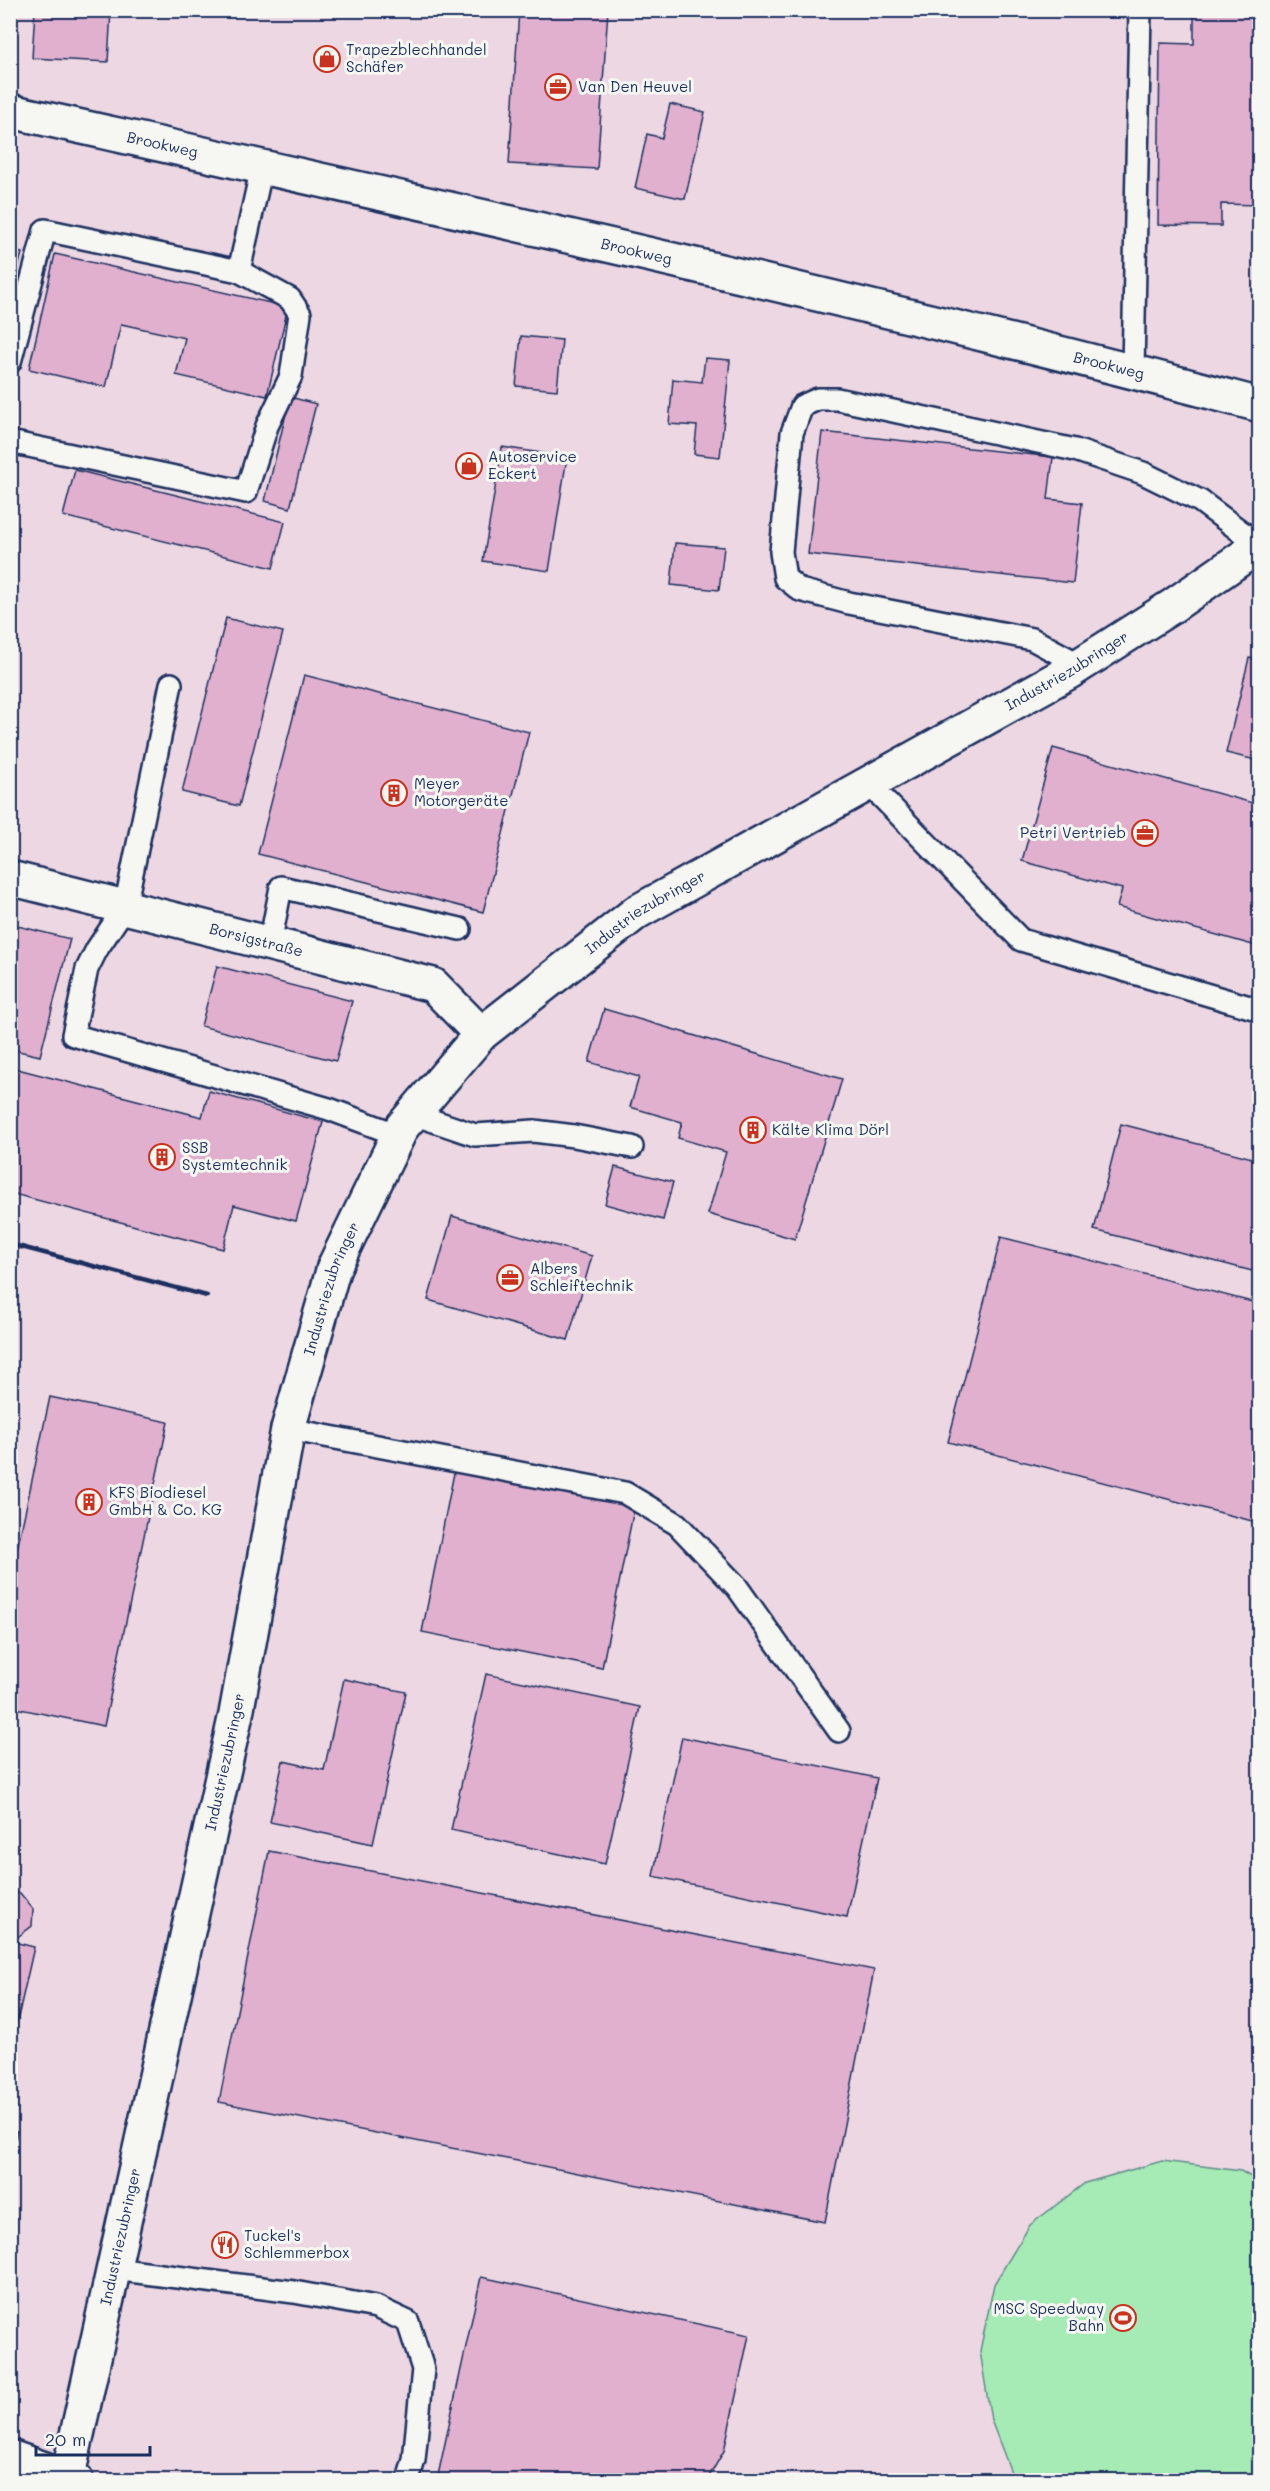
<svg xmlns="http://www.w3.org/2000/svg" width="1270" height="2491" font-family="Mali,sans-serif">
<style>
.built{fill:#edd7e3}
.green{fill:#a6eab6;stroke:#608c8a;stroke-width:1.5}
.building{fill:#e1b0cf;stroke:#1b2f5e;stroke-width:1.5}
.lines{fill:none;stroke-linecap:round;stroke-linejoin:round}
.service-casing{stroke:#1b2f5e;stroke-width:26}
.minor-casing{stroke:#1b2f5e;stroke-width:38}
.tertiary-casing{stroke:#1b2f5e;stroke-width:38}
.service{stroke:#f6f6f2;stroke-width:21}
.minor{stroke:#f6f6f2;stroke-width:33}
.tertiary{stroke:#f6f6f2;stroke-width:33}
.rail{stroke:#1b2f5e;stroke-width:4.5}
.labels{text-anchor:middle;stroke-width:6;stroke-linejoin:round;paint-order:stroke}
.poi-label{font-size:15px;fill:#1b2f5e;stroke:#f6f6f2;text-anchor:start}
.street-label{font-size:15px;fill:#1b2f5e;stroke:#f6f6f2}
</style>
<rect width="100%" height="100%" fill="#f2e8eb"/>
<filter id="ink" filterUnits="userSpaceOnUse"><feTurbulence type="fractalNoise" baseFrequency=".0167" numOctaves="2"/><feDisplacementMap in="SourceGraphic" scale="12" xChannelSelector="R" yChannelSelector="G"/><feConvolveMatrix kernelMatrix="1 2 1 2 8 2 1 2 1" color-interpolation-filters="sRGB"/></filter>
<g filter="url(#ink)">
<rect class="built" x="11" y="11" width="1248" height="2469"/>
<polygon class="green" points="1162,2161 1241,2171 1259,2182 1259,2480 1014,2480 991,2420 980,2351 994,2284 1030,2225 1085,2183"/>
<g class="building">
<polygon points="35,10 111,10 108,62 32,58"/>
<polygon points="519,10 608,10 597,169 509,164"/>
<polygon points="1194,10 1260,10 1260,205 1221,204 1221,226 1158,225 1160,43 1194,44"/>
<polygon points="670,104 705,112 685,199 635,188 647,134 662,138"/>
<polygon points="10,250 22,253 10,299"/>
<polygon points="55,254 288,307 267,396 176,375 185,338 121,324 106,387 29,369"/>
<polygon points="521,336 562,340 557,390 516,386"/>
<polygon points="705,358 730,360 720,457 694,454 697,426 669,424 673,379 702,382"/>
<polygon points="290,397 316,404 290,508 265,501"/>
<polygon points="822,432 1053,457 1048,499 1082,503 1073,583 808,554"/>
<polygon points="502,447 567,457 549,571 483,561"/>
<polygon points="75,470 285,522 273,568 63,516"/>
<polygon points="675,543 724,547 719,590 671,585"/>
<polygon points="226,618 283,632 239,806 182,792"/>
<polygon points="1249,658 1260,660 1260,761 1226,753"/>
<polygon points="304,675 529,732 483,912 258,854"/>
<polygon points="1053,748 1260,805 1260,947 1117,907 1122,889 1022,861"/>
<polygon points="10,924 70,939 40,1056 10,1049"/>
<polygon points="217,966 352,1001 336,1061 201,1026"/>
<polygon points="604,1009 842,1079 795,1239 708,1214 726,1152 678,1138 682,1122 630,1107 639,1077 589,1062"/>
<polygon points="10,1067 202,1117 209,1091 323,1122 296,1221 234,1205 223,1249 10,1193"/>
<polygon points="1121,1124 1260,1160 1260,1273 1094,1230"/>
<polygon points="615,1167 673,1182 663,1220 605,1204"/>
<polygon points="452,1216 592,1256 568,1340 428,1300"/>
<polygon points="1001,1237 1260,1304 1260,1523 948,1442"/>
<polygon points="50,1397 168,1422 104,1726 10,1707 10,1582"/>
<polygon points="455,1468 635,1504 602,1668 422,1632"/>
<polygon points="486,1674 640,1707 605,1864 451,1830"/>
<polygon points="344,1679 406,1692 373,1844 270,1822 283,1761 324,1770"/>
<polygon points="682,1737 877,1778 847,1917 653,1876"/>
<polygon points="269,1851 874,1970 825,2222 219,2102"/>
<polygon points="10,1892 20,1893 33,1909 32,1926 15,1939 10,1938"/>
<polygon points="10,1941 34,1947 10,2053"/>
<polygon points="10,2130 17,2131 10,2162"/>
<polygon points="481,2277 749,2335 724,2451 707,2480 437,2480"/>
</g>
<g class="lines">
<defs>
<g id="service">
<polyline points="239,271 262,167"/>
<polyline points="10,362 45,230 239,271 290,299 300,314 291,376 267,426 246,492 10,442"/>
<polyline points="1133,371 1140,10"/>
<polyline points="1080,665 1032,639 849,603 800,590 785,578 781,552 792,433 802,406 818,399 837,399 1075,450 1143,473 1200,501 1259,545"/>
<polyline points="171,684 125,907 97,949 87,969 73,1035 329,1109 398,1135"/>
<polyline points="868,783 1021,940 1260,1010"/>
<polyline points="270,944 281,887 460,929"/>
<polyline points="413,1114 475,1135 534,1131 574,1136 632,1147"/>
<polyline points="288,1429 625,1493 677,1524 737,1587 839,1731"/>
<polyline points="114,2269 294,2292 376,2307 408,2322 423,2369 414,2460 408,2480"/>
</g>
<g id="minor">
<path id="s1" d="M10 111C428 204 846 295 1260 405"/>
<path id="s2" d="M10 878 433 985 481 1034"/>
<polyline points="10,2457 76,2480"/>
</g>
<g id="tertiary">
<path id="s3" d="M67 2480 236 1714 288 1429 334 1267 402 1127 481 1034 637 912 1069 672 1171 607 1260 545"/>
</g>
</defs>
<use href="#service" class="service-casing"/>
<use href="#minor" class="minor-casing"/>
<use href="#tertiary" class="tertiary-casing"/>
<use href="#service" class="service"/>
<use href="#minor" class="minor"/>
<use href="#tertiary" class="tertiary"/>
<polyline class="rail" points="10,1244 207,1296"/>
</g>
</g>
<defs>
<symbol id="shop-ring" viewBox="-11 -11 22 22"><circle r="9.5" fill="#f6f6f2" stroke="#c8321e" stroke-width="1.5"/><path d="M-5-2.5h2.3a2.7 3.5 0 0 1 5.4 0H5L5.5 6h-11ZM-1.5-2.5h3a1.5 2.3 0 0 0-3 0Z" fill="#c8321e"/></symbol>
<symbol id="office-ring" viewBox="-11 -11 22 22"><circle r="9.5" fill="#f6f6f2" stroke="#c8321e" stroke-width="1.5"/><path d="M-6-3h4V-5.5h4V-3h4V5H-6ZM-1-4.5V-3h2v-1.5ZM-6 0V1H6V0Z" fill="#c8321e"/></symbol>
<symbol id="building-ring" viewBox="-11 -11 22 22"><circle r="9.5" fill="#f6f6f2" stroke="#c8321e" stroke-width="1.5"/><path d="M-4-6H4V6H1V3H-1V6H-4ZM-2.5-4.3h1.7v1.8h-1.7ZM.8-4.3h1.7v1.8H.8ZM-2.5-1h1.7V.8h-1.7ZM.8-1h1.7V.8H.8Z" fill="#c8321e"/></symbol>
<symbol id="restaurant-ring" viewBox="-11 -11 22 22"><circle r="9.5" fill="#f6f6f2" stroke="#c8321e" stroke-width="1.5"/><path d="M-5-6h1v4h1v-4h1v4h1v-4h1v5L-1.5 .5V6h-2V.5L-5-1ZM5-6V6H3V1.5H1.5Q1.5-4 5-6Z" fill="#c8321e"/></symbol>
<symbol id="stadium-ring" viewBox="-11 -11 22 22"><circle r="9.5" fill="#f6f6f2" stroke="#c8321e" stroke-width="1.5"/><path d="M0-5a6.5 5 0 1 0 0 10a6.5 5 0 1 0 0-10ZM-3.5-1.8h7v3.6h-7Z" fill="#c8321e"/></symbol>
</defs>
<g fill-rule="evenodd">
<use href="#shop-ring" x="312" y="44" width="30" height="30"/>
<use href="#office-ring" x="543" y="72" width="30" height="30"/>
<use href="#shop-ring" x="454" y="451" width="30" height="30"/>
<use href="#building-ring" x="379" y="778" width="30" height="30"/>
<use href="#office-ring" x="1130" y="818" width="30" height="30"/>
<use href="#building-ring" x="738" y="1115" width="30" height="30"/>
<use href="#building-ring" x="147" y="1142" width="30" height="30"/>
<use href="#office-ring" x="495" y="1263" width="30" height="30"/>
<use href="#building-ring" x="74" y="1487" width="30" height="30"/>
<use href="#restaurant-ring" x="210" y="2230" width="30" height="30"/>
<use href="#stadium-ring" x="1108" y="2303" width="30" height="30"/>
</g>
<g class="labels">
<g class="poi-label">
<text x="346" y="55">Trapezblechhandel<tspan x="346" dy="17">Schäfer</tspan></text>
<text x="578" y="92">Van Den Heuvel</text>
<text x="488" y="462">Autoservice<tspan x="488" dy="17">Eckert</tspan></text>
<text x="414" y="789">Meyer<tspan x="414" dy="17">Motorgeräte</tspan></text>
<text x="1126" y="838" text-anchor="end">Petri Vertrieb</text>
<text x="772" y="1135">Kälte Klima Dörl</text>
<text x="182" y="1153">SSB<tspan x="182" dy="17">Systemtechnik</tspan></text>
<text x="530" y="1274">Albers<tspan x="530" dy="17">Schleiftechnik</tspan></text>
<text x="109" y="1498">KFS Biodiesel<tspan x="109" dy="17">GmbH &amp; Co. KG</tspan></text>
<text x="244" y="2241">Tuckel's<tspan x="244" dy="17">Schlemmerbox</tspan></text>
<text x="1104" y="2314" text-anchor="end">MSC Speedway<tspan x="1104" dy="17">Bahn</tspan></text>
</g>
<g class="street-label">
<text dy="5" stroke="none"><textPath href="#s1" startOffset="156">Brookweg</textPath></text>
<text dy="5" stroke="none"><textPath href="#s1" startOffset="642">Brookweg</textPath></text>
<text dy="5" stroke="none"><textPath href="#s1" startOffset="1128">Brookweg</textPath></text>
<text dy="5" stroke="none"><textPath href="#s3" startOffset="2211">Industriezubringer</textPath></text>
<text dy="5" stroke="none"><textPath href="#s3" startOffset="1725">Industriezubringer</textPath></text>
<text dy="5" stroke="none"><textPath href="#s2" startOffset="254">Borsigstraße</textPath></text>
<text dy="5" stroke="none"><textPath href="#s3" startOffset="1221">Industriezubringer</textPath></text>
<text dy="5" stroke="none"><textPath href="#s3" startOffset="735">Industriezubringer</textPath></text>
<text dy="5" stroke="none"><textPath href="#s3" startOffset="249">Industriezubringer</textPath></text>
</g>
</g>
<rect width="1270" height="2491" fill="none" stroke="#f6f6f2" stroke-width="36"/>
<rect x="18" y="18" width="1234" height="2455" fill="none" stroke="#1b2f5e" stroke-width="2" filter="url(#ink)"/>
<path d="M36 2446v9h114v-9" fill="none" stroke="#1b2f5e" stroke-width="3"/>
<text x="45" y="2446" font-size="18" fill="#1b2f5e" stroke="#f6f6f2" stroke-width="4.5" paint-order="stroke">20 m</text>
</svg>
